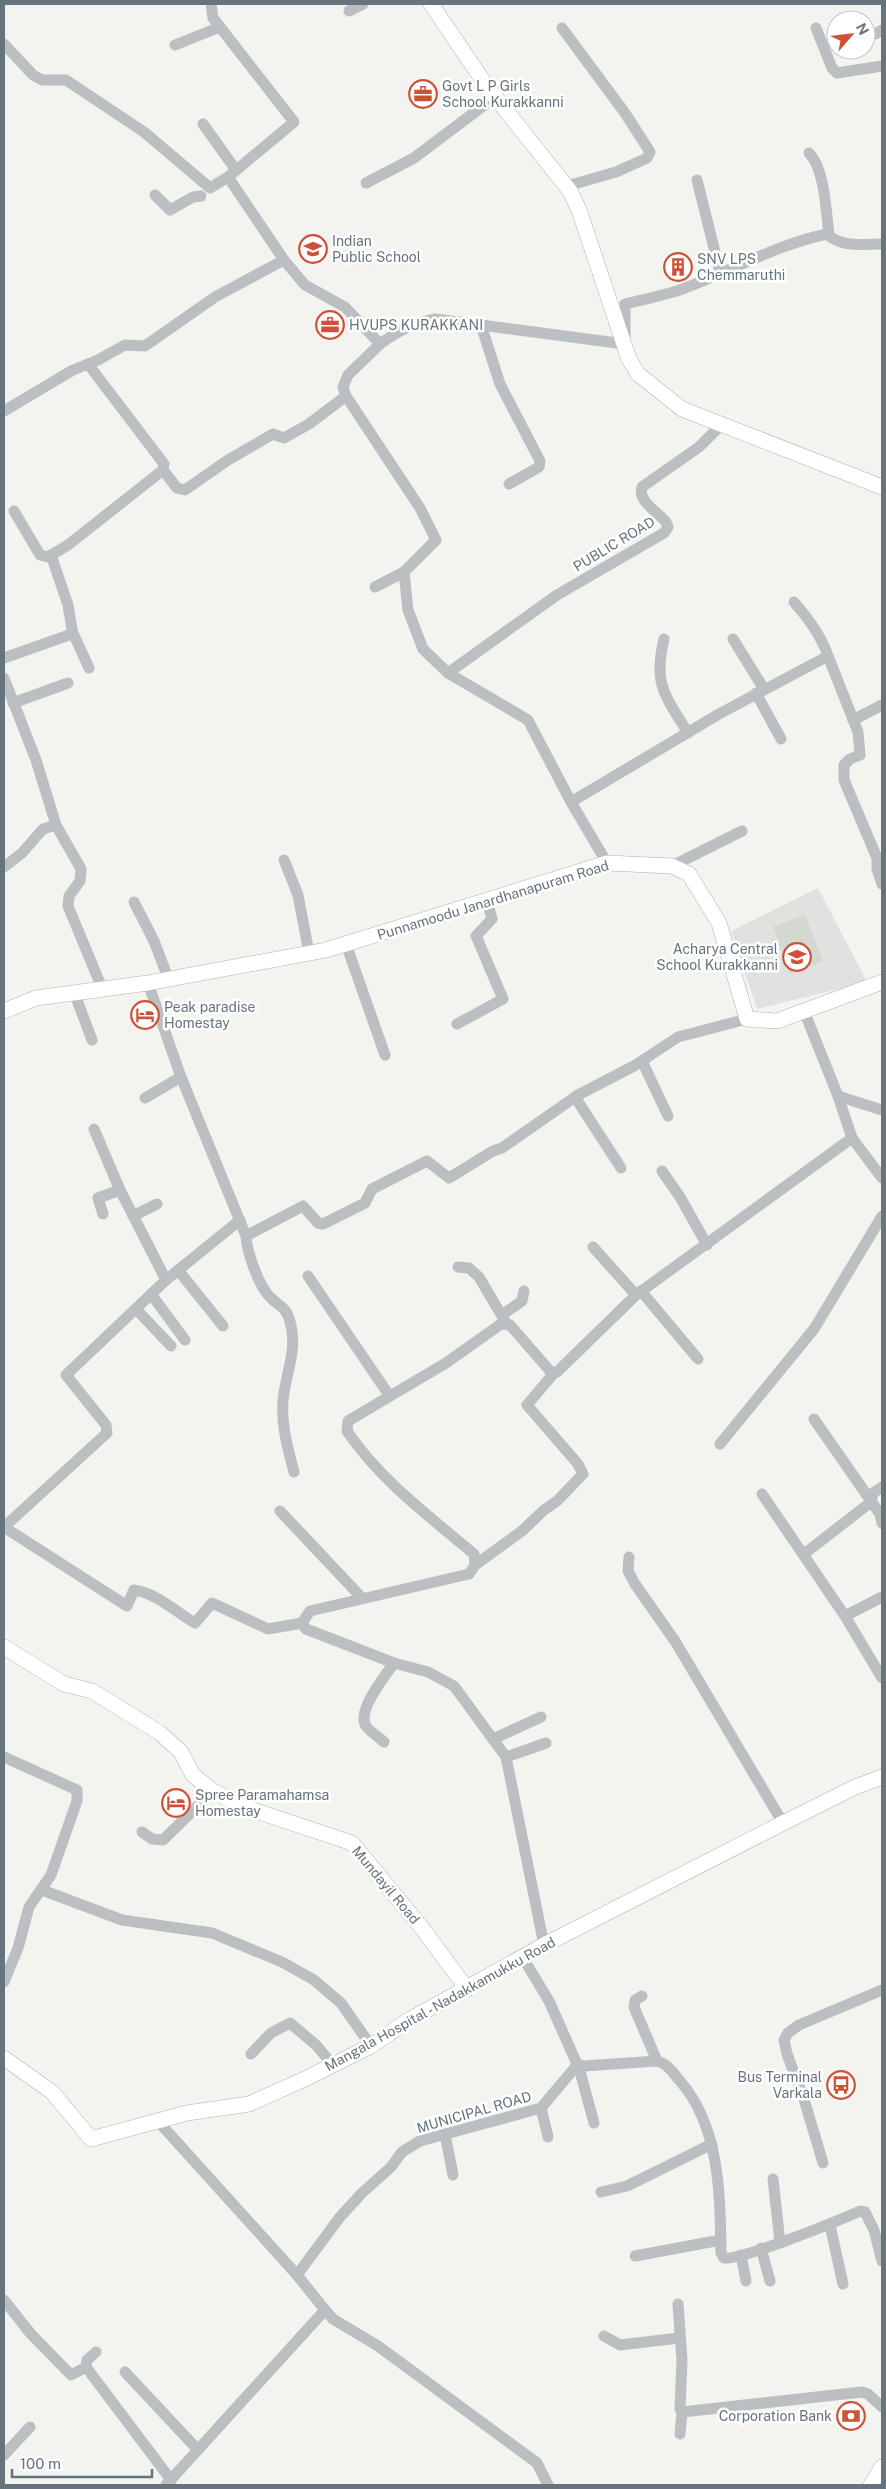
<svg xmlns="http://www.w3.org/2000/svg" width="886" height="2489" font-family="'Public Sans',sans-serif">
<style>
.built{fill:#e1e2e0}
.green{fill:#d3d8d0}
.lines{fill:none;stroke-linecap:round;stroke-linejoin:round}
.major-casing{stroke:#afb3b6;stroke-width:16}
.minor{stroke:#bbbfc1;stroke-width:11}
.major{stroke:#fff;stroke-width:15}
.labels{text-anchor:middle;stroke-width:5;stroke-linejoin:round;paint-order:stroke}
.poi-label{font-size:14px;fill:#66747d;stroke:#fff;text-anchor:start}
.street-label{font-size:14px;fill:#66747d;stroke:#fff}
</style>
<rect width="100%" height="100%" fill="#f3f3f0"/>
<polygon class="built" points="818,888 867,982 757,1009 731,931"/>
<polygon class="green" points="805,914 823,961 790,974 773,927"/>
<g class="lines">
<defs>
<g id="major">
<polyline points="431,4 488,88 570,191 579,210 629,359 638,374 682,409 882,487"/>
<polyline points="4,1011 36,998 148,983 326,950 607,863 672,866 689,874 719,923 747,1019 777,1021 882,982"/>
<polyline points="4,1647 64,1684 92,1691 160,1733 181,1752 193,1775 213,1791 244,1807 352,1843 422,1928 467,1989"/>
<polyline points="4,2058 52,2092 91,2139 187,2113 249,2104 307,2078 371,2046 407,2021 544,1945 783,1823 855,1787 882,1777"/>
<polyline points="871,2485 882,2467"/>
</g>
</defs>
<use href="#major" class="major-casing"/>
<g class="minor">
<path d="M211 4 213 18 294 122 228 177 284 260 305 285 345 307 380 344C398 331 413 323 435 319L625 344V304C642 300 660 296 677 291 728 273 774 245 827 234 842 248 863 244 882 244"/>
<polyline points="349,11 363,4"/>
<polyline points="562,28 625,113 650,152 647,158 616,172 567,186"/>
<polyline points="816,28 832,68 837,73 882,66"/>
<polyline points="875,34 882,30"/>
<polyline points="4,44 33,75 42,80 66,80 144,132 210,188 228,177"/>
<polyline points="175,45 220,27"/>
<polyline points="203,124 236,170"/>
<path d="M809 153C825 169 826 212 829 235"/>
<polyline points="697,180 720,272"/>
<polyline points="366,183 414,158 495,97"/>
<polyline points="155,195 170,210 193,197 201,196"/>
<polyline points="481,325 500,384 540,461 539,467 509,484"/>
<polyline points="380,344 348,375 343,387 346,396 420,508 436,540 404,572 408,610 423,649 448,673 528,720 571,802 607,863"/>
<polyline points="4,411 73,370 98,360 125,345 145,346 215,297 284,260"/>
<polyline points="163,470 177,488 185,490 228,460 273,434 284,438 309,424 346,396"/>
<polyline points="14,511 40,555 48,557 68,545 163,470 164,464 88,364"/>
<polyline points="51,555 68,605 73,635"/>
<polyline points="375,587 404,572"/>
<path d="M794 602C808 618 821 635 828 656"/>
<path d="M664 639C653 685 665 695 688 733"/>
<polyline points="733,639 764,689"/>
<polyline points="4,658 69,635 74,635 89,668"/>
<path d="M448 673 557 595 664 533 668 527 666 522C658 512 637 501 642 487L699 447 722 424"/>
<polyline points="4,678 36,760 56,825 81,869 80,881 69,896 68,906 102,988"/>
<polyline points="756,693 781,739"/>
<polyline points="13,703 68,683"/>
<polyline points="853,720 882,705"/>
<polyline points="571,802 719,714 828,656 858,732 860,755 850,759 844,765 844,780 877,858 877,869 882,884"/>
<polyline points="284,860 298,895 309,953"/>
<polyline points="672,866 742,831"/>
<polyline points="4,867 22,853 43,829 56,825"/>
<polyline points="134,902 154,941 168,978"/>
<polyline points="346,944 385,1055"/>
<path d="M148 983 181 1077 246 1236C247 1253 258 1283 269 1296 277 1305 285 1306 289 1318 299 1350 286 1369 283 1401 281 1425 288 1449 294 1472"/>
<polyline points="74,992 92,1040"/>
<polyline points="804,1011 838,1096 852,1138 882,1178"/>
<polyline points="457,1024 503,999 477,938 476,936 492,919 487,900"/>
<polyline points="642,1061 668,1116"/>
<polyline points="838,1096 882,1110"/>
<polyline points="575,1097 621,1168"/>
<polyline points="145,1098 181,1077"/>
<polyline points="94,1129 120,1190 166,1280"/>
<polyline points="662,1171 680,1197 707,1245"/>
<polyline points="103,1214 98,1198 120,1190"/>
<polyline points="133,1216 157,1204"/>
<polyline points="246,1236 303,1206 318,1223 323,1224 365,1203 372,1189 427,1161 449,1178 493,1151 502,1148 578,1095 634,1066 678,1037 747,1019"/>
<polyline points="593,1247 636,1295"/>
<polyline points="458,1267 469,1268 479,1277 506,1323"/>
<polyline points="178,1270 223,1326"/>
<polyline points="308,1276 389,1395"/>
<polyline points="641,1291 698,1359"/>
<polyline points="151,1294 185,1340"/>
<polyline points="136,1309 171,1346"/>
<polyline points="502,1315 522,1301 524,1291"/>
<polyline points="814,1419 880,1514 882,1523"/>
<polyline points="720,1444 814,1329 882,1216"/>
<polyline points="762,1494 845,1616 882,1597"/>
<polyline points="280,1511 362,1598"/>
<path d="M4 1527 127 1606 134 1590C156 1593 175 1611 195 1623L212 1603 268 1629 302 1623 306 1629 394 1663 428 1672 454 1686 506 1757 544 1945"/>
<polyline points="4,1527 107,1433 106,1425 66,1375 166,1280 240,1220"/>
<polyline points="804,1554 871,1502 873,1493 882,1487"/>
<polyline points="629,1557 628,1571 635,1584 675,1641 783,1823"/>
<polyline points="475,1565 522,1531 544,1510 557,1501 583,1474 578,1464 527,1405 554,1373"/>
<polyline points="845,1616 882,1678"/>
<path d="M302 1623 310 1611 469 1574 475 1565 474 1554C429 1516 380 1480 347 1431L348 1421 446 1363 501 1324 510 1325 550 1371 554 1373 557 1372 636 1295 852 1138"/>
<polyline points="493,1739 541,1717"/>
<path d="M384 1742C379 1737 370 1732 366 1726 356 1711 385 1676 394 1663"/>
<polyline points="4,1757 77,1790 77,1801 51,1875 29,1907 18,1948 4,1982"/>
<polyline points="506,1757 546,1743"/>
<polyline points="142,1832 152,1839 163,1840 213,1791"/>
<polyline points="42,1890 122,1920 212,1933 282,1962 314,1980 341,2003 371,2046"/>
<path d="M523 1958 549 2001 577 2064 584 2066 657 2061C668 2064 673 2073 680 2081 720 2127 720 2194 721 2253L724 2258C740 2261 840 2220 860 2211L865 2212 874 2230 882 2261"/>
<polyline points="642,1996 635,2000 634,2007 657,2061"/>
<polyline points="251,2054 271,2033 290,2023 316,2045 333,2065"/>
<polyline points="578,2064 594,2123"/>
<polyline points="541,2108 548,2137"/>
<polyline points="157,2120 297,2275 325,2310 166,2485"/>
<polyline points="445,2134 453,2175"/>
<polyline points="823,2163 803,2096 787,2054 784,2040 788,2033 799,2025 882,1990"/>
<polyline points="773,2179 780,2242"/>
<polyline points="601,2192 627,2186 712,2144"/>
<polyline points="830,2225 843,2284"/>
<polyline points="761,2248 770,2281"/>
<polyline points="741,2255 746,2281"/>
<polyline points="635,2256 721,2240"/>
<polyline points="297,2275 340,2217 362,2193 391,2167 402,2152 420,2141 541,2108 578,2064"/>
<polyline points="4,2300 30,2333 71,2375 86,2367"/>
<polyline points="678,2304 682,2360 680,2409 682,2412 862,2392 868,2394 882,2407"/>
<polyline points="325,2310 333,2319 378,2346 537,2463 548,2485"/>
<polyline points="604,2336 620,2345 679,2338"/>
<polyline points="96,2352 87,2360 86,2367 171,2480"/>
<polyline points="125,2372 198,2450"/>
<polyline points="680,2434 682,2412"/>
<polyline points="4,2455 30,2427"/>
</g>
<use href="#major" class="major"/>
</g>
<defs>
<symbol id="office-ring" viewBox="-11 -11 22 22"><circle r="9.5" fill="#fff" stroke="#cd5137" stroke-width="1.5"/><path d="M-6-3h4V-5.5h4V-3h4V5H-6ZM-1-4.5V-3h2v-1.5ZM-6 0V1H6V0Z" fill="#cd5137"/></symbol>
<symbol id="school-ring" viewBox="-11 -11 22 22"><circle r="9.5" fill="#fff" stroke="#cd5137" stroke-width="1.5"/><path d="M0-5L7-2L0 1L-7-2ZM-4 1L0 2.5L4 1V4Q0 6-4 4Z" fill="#cd5137"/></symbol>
<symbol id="building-ring" viewBox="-11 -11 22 22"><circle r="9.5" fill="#fff" stroke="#cd5137" stroke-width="1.5"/><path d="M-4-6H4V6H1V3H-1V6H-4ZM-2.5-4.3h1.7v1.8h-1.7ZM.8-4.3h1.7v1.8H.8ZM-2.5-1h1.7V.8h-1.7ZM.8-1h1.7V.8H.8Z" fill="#cd5137"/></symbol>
<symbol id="hotel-ring" viewBox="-11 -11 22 22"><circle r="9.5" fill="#fff" stroke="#cd5137" stroke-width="1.5"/><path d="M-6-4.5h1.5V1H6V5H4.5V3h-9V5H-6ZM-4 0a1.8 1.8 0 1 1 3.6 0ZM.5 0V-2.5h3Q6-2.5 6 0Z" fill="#cd5137"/></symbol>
<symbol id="bus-ring" viewBox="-11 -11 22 22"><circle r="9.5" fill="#fff" stroke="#cd5137" stroke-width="1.5"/><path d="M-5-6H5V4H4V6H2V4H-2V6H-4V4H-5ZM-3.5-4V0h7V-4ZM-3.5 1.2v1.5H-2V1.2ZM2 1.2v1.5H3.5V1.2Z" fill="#cd5137"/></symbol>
<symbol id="bank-ring" viewBox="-11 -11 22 22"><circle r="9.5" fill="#fff" stroke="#cd5137" stroke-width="1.5"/><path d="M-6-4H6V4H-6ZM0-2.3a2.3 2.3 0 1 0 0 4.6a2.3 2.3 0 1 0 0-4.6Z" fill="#cd5137"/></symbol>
</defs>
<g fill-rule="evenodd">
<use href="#office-ring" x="407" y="78" width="32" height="32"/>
<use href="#school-ring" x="297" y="233" width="32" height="32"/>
<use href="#building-ring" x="662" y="251" width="32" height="32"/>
<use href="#office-ring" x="314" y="309" width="32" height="32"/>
<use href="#school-ring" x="781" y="941" width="32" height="32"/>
<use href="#hotel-ring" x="129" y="999" width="32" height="32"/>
<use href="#hotel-ring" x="160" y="1787" width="32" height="32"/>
<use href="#bus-ring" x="825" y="2069" width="32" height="32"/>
<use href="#bank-ring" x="835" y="2400" width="32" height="32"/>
</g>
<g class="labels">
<g class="poi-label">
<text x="442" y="91">Govt L P Girls<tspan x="442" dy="16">School Kurakkanni</tspan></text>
<text x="332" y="246">Indian<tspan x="332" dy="16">Public School</tspan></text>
<text x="697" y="264">SNV LPS<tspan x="697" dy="16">Chemmaruthi</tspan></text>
<text x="349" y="330">HVUPS KURAKKANI</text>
<text x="778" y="954" text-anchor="end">Acharya Central<tspan x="778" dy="16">School Kurakkanni</tspan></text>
<text x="164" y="1012">Peak paradise<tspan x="164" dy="16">Homestay</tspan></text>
<text x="195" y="1800">Spree Paramahamsa<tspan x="195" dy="16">Homestay</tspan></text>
<text x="822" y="2082" text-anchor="end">Bus Terminal<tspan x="822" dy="16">Varkala</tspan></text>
<text x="832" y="2421" text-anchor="end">Corporation Bank</text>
</g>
<g class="street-label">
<text transform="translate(614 544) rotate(-31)" y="5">PUBLIC ROAD</text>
<text transform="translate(493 900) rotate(-17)" y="5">Punnamoodu Janardhanapuram Road</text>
<text transform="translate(386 1885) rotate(50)" y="5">Mundayil Road</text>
<text transform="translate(440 2004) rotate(-29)" y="5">Mangala Hospital - Nadakkamukku Road</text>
<text transform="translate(474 2112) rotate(-16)" y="5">MUNICIPAL ROAD</text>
</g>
</g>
<rect width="886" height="2489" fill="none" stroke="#66747d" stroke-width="10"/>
<g transform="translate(851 35) rotate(62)"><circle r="24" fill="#ffffff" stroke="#c2c7cb"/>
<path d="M0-4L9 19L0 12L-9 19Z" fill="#cd5137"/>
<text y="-8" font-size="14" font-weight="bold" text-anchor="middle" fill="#66747d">N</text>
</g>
<path d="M12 2469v8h140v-8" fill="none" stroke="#66747d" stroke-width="2.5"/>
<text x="20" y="2469" font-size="15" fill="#66747d" stroke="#ffffff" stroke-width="4" paint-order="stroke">100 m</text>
</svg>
